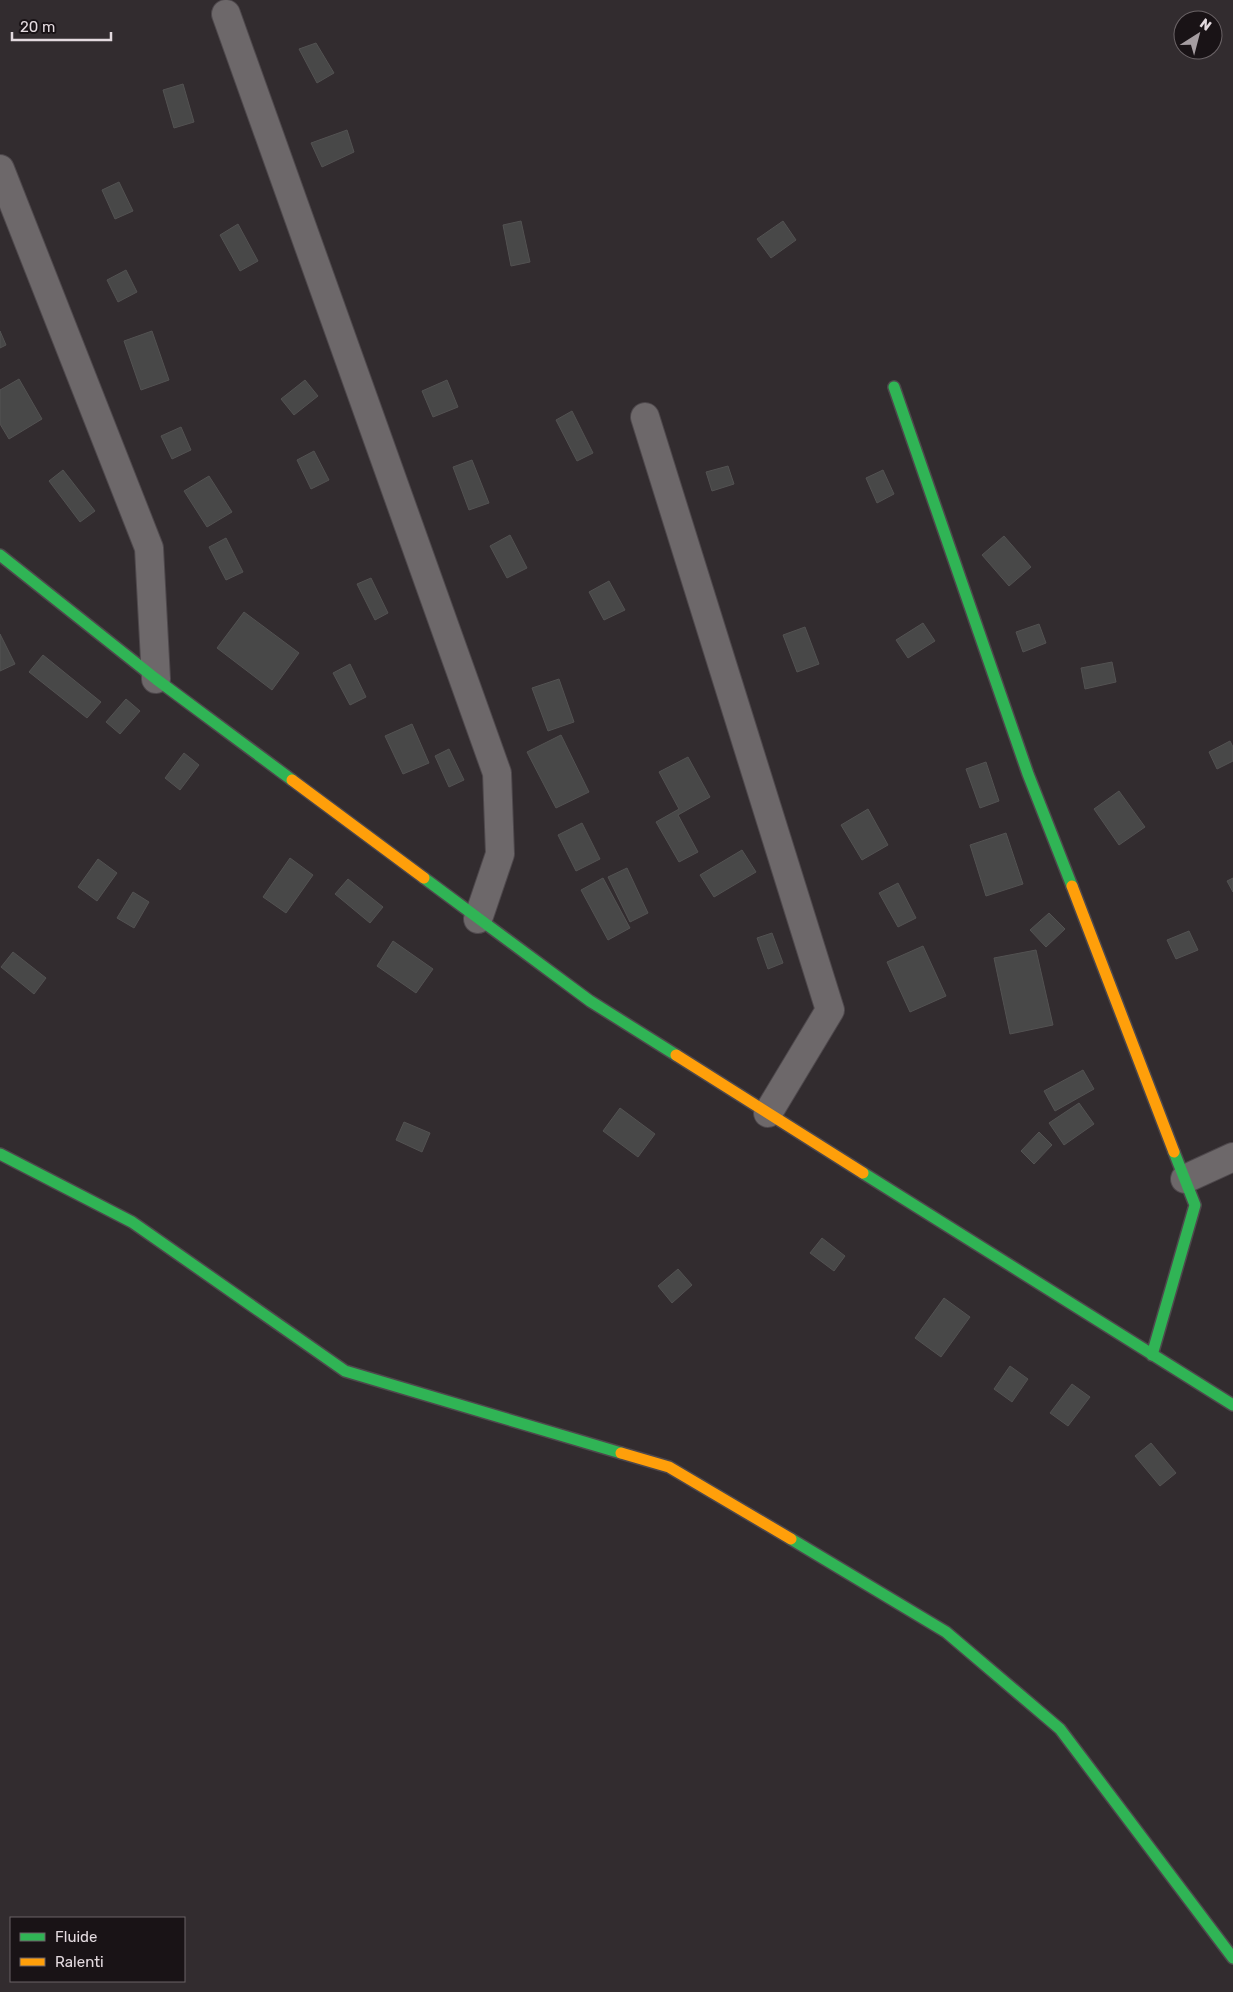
<svg xmlns="http://www.w3.org/2000/svg" width="1233" height="1992" font-family="Rubik,sans-serif">
<style>
.building{fill:#484848;stroke:#535252}
.lines{fill:none;stroke-linecap:round;stroke-linejoin:round}
.street-casing{stroke:#4e484c;stroke-width:30}
.fast-casing{stroke:#4e484c;stroke-width:14}
.slow-casing{stroke:#4e484c;stroke-width:14}
.street{stroke:#6d686a;stroke-width:28}
.fast{stroke:#30b455;stroke-width:11}
.slow{stroke:#ff9f0a;stroke-width:11}
</style>
<rect width="100%" height="100%" fill="#322c2f"/>
<g class="building">
<polygon points="316,43 334,73 317,83 299,49"/>
<polygon points="183,84 194,122 174,128 163,90"/>
<polygon points="347,130 354,152 322,167 311,143"/>
<polygon points="119,182 133,211 115,219 102,190"/>
<polygon points="521,221 530,262 511,266 503,225"/>
<polygon points="783,221 796,240 771,258 757,239"/>
<polygon points="238,224 258,261 240,271 220,235"/>
<polygon points="126,270 137,292 118,302 107,280"/>
<polygon points="0,331 6,345 0,348"/>
<polygon points="152,331 169,380 141,390 124,341"/>
<polygon points="19,379 42,419 9,439 0,424 0,390"/>
<polygon points="305,380 318,396 294,415 281,399"/>
<polygon points="447,380 458,407 433,417 422,391"/>
<polygon points="572,411 593,453 577,461 556,420"/>
<polygon points="181,427 191,450 172,459 161,436"/>
<polygon points="314,451 329,480 311,489 297,460"/>
<polygon points="472,460 489,503 469,510 453,467"/>
<polygon points="728,466 734,484 712,491 706,472"/>
<polygon points="63,470 95,511 80,522 49,481"/>
<polygon points="883,470 894,494 877,503 866,478"/>
<polygon points="209,476 232,512 207,527 184,491"/>
<polygon points="510,535 527,568 507,578 490,546"/>
<polygon points="1004,536 1031,567 1009,586 982,555"/>
<polygon points="226,538 243,572 226,580 209,547"/>
<polygon points="371,578 388,613 375,620 357,584"/>
<polygon points="609,581 625,610 604,620 589,592"/>
<polygon points="244,612 299,653 272,690 217,648"/>
<polygon points="923,623 935,641 908,658 896,640"/>
<polygon points="1039,624 1046,643 1023,652 1016,632"/>
<polygon points="805,627 819,664 797,672 783,635"/>
<polygon points="0,634 15,664 0,671"/>
<polygon points="43,655 101,702 87,718 29,672"/>
<polygon points="1112,662 1116,682 1085,689 1081,668"/>
<polygon points="350,664 366,697 350,705 333,673"/>
<polygon points="559,679 574,722 548,731 532,688"/>
<polygon points="126,699 140,711 120,734 106,722"/>
<polygon points="412,724 429,763 403,774 385,736"/>
<polygon points="561,735 589,792 556,808 527,752"/>
<polygon points="1230,741 1233,747 1233,761 1217,769 1209,752"/>
<polygon points="449,749 464,780 449,787 435,756"/>
<polygon points="184,753 199,765 180,790 165,778"/>
<polygon points="688,757 710,797 678,815 698,852 679,862 656,822 679,809 659,772"/>
<polygon points="986,762 999,801 980,808 966,769"/>
<polygon points="1119,791 1145,827 1119,845 1094,809"/>
<polygon points="868,809 888,845 862,860 841,825"/>
<polygon points="582,823 600,859 576,871 558,835"/>
<polygon points="1006,833 1023,884 986,896 970,845"/>
<polygon points="742,850 756,872 714,897 700,875"/>
<polygon points="290,858 313,875 286,913 263,897"/>
<polygon points="98,859 117,873 97,901 78,887"/>
<polygon points="627,868 648,913 630,922 608,877"/>
<polygon points="603,878 630,928 608,940 581,890"/>
<polygon points="1233,878 1233,892 1227,881"/>
<polygon points="348,879 383,907 370,923 335,894"/>
<polygon points="898,883 916,918 898,927 879,893"/>
<polygon points="133,892 149,902 134,928 117,918"/>
<polygon points="1049,913 1065,929 1046,947 1030,930"/>
<polygon points="1189,931 1198,950 1176,959 1167,940"/>
<polygon points="772,933 783,963 768,969 757,938"/>
<polygon points="393,941 433,969 416,993 377,966"/>
<polygon points="923,946 946,996 910,1012 887,962"/>
<polygon points="1036,950 1053,1025 1010,1034 994,958"/>
<polygon points="13,952 46,978 34,994 1,967"/>
<polygon points="1083,1070 1094,1089 1055,1111 1044,1091"/>
<polygon points="1079,1103 1094,1124 1064,1145 1049,1123"/>
<polygon points="620,1108 655,1134 638,1157 603,1131"/>
<polygon points="404,1122 430,1133 422,1152 396,1140"/>
<polygon points="1039,1132 1052,1145 1034,1164 1021,1151"/>
<polygon points="822,1238 845,1256 834,1271 810,1253"/>
<polygon points="678,1269 692,1285 672,1303 658,1286"/>
<polygon points="944,1298 970,1317 941,1357 915,1338"/>
<polygon points="1010,1366 1028,1379 1012,1402 994,1389"/>
<polygon points="1072,1384 1090,1397 1068,1426 1050,1413"/>
<polygon points="1151,1443 1176,1473 1160,1486 1135,1456"/>
</g>
<g class="lines">
<defs>
<g id="street">
<polyline points="226,14 497,773 500,854 478,919"/>
<polyline points="0,169 149,548 156,679"/>
<polyline points="645,417 830,1010 768,1113"/>
<polyline points="1185,1179 1233,1157"/>
</g>
<g id="fast">
<polyline points="894,387 1028,774 1072,886"/>
<polyline points="0,555 156,679 292,780"/>
<polyline points="424,878 590,1001 676,1055"/>
<polyline points="0,1154 132,1222 345,1371 621,1453"/>
<polyline points="863,1173 1233,1405"/>
<polyline points="1152,1355 1195,1205 1174,1152"/>
<polyline points="791,1539 946,1632 1060,1729 1233,1958"/>
</g>
<g id="slow">
<polyline points="292,780 424,878"/>
<polyline points="1072,886 1174,1152"/>
<polyline points="676,1055 863,1173"/>
<polyline points="621,1453 669,1467 791,1539"/>
</g>
</defs>
<use href="#street" class="street-casing"/>
<use href="#fast" class="fast-casing"/>
<use href="#slow" class="slow-casing"/>
<use href="#street" class="street"/>
<use href="#fast" class="fast"/>
<use href="#slow" class="slow"/>
</g>
<rect x="10" y="1917" width="175" height="65" fill="#191316" stroke="#6a6366"/>
<rect x="20" y="1933" width="25" height="8" fill="#30b455" stroke="#6a6366"/>
<text x="55" y="1942" font-size="15" fill="#e3dadf">Fluide</text>
<rect x="20" y="1958" width="25" height="8" fill="#ff9f0a" stroke="#6a6366"/>
<text x="55" y="1967" font-size="15" fill="#e3dadf">Ralenti</text>
<g transform="translate(1198 35) rotate(36)"><circle r="24" fill="#191316" stroke="#6a6366"/>
<path d="M0-4L9 19L0 12L-9 19Z" fill="#a59da1"/>
<text y="-8" font-size="14" font-weight="bold" text-anchor="middle" fill="#e3dadf">N</text>
</g>
<path d="M12 32v8h99v-8" fill="none" stroke="#e3dadf" stroke-width="2.5"/>
<text x="20" y="32" font-size="15" fill="#e3dadf" stroke="#191316" stroke-width="4" paint-order="stroke">20 m</text>
</svg>
